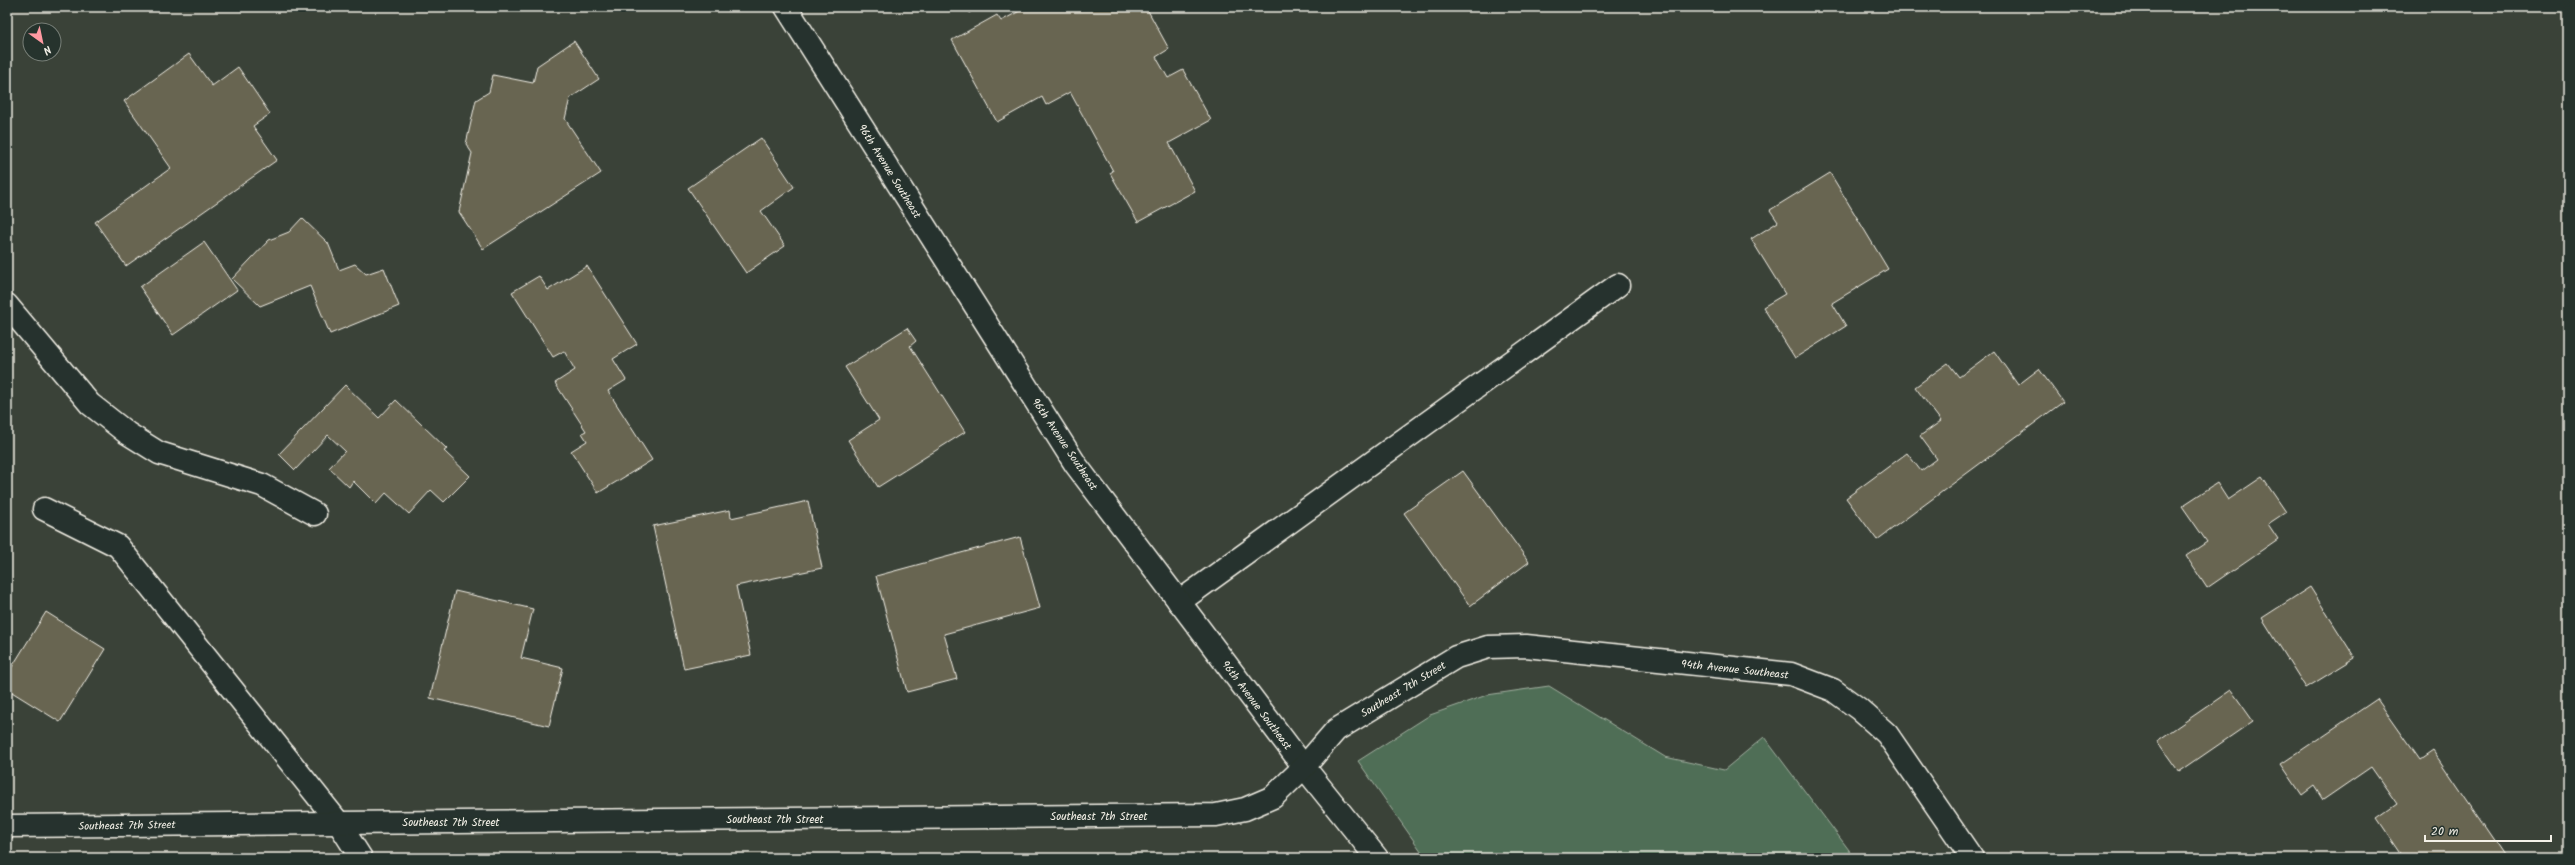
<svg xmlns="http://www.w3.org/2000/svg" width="2575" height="865" font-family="Kalam,sans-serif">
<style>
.green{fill:#4f6e57;stroke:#a2b0a0}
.building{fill:#686551;stroke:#f4f1e8}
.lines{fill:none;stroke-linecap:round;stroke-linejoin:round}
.lane-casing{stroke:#f4f1e8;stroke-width:25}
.street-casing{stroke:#f4f1e8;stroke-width:25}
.lane{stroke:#26332d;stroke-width:22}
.street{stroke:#26332d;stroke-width:22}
.labels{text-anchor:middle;stroke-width:4;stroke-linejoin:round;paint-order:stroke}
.street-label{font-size:11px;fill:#f4f1e8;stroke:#26332d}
</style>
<rect width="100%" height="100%" fill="#3a4238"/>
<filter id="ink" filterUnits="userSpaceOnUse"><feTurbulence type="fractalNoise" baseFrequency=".025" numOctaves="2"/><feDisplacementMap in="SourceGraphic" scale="8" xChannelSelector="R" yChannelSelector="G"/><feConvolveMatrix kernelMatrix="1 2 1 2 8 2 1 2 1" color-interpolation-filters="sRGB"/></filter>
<g filter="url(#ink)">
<polygon class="green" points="1549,686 1665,757 1724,770 1764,737 1855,858 1426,858 1358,761 1430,715 1487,695"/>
<g class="building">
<polygon points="964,7 978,7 969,13"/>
<polygon points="1027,7 1146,7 1169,49 1156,57 1168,78 1183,70 1211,120 1169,143 1195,191 1138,222 1110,173 1113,171 1070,92 1046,105 1042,97 997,122 952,40 997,15 1001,21"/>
<polygon points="574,41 599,79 570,98 565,119 601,173 483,249 459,212 472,153 466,144 476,100 489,92 493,75 533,83 537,66"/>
<polygon points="189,54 212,86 238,67 270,114 253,126 277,160 126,266 95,222 171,168 124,101"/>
<polygon points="761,138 794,187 761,211 785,246 746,273 688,188"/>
<polygon points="1830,173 1888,269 1832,303 1846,326 1795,358 1763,307 1785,294 1751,239 1778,222 1770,210"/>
<polygon points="302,218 328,243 339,270 355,264 366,274 384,268 399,306 330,334 310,286 260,306 232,279 269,240 289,232"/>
<polygon points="204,242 237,290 173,335 140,287"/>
<polygon points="587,266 637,344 613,359 626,380 608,391 652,460 598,493 571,451 587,441 582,433 586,431 555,383 575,370 564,351 553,357 512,292 539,276 548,290"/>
<polygon points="907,328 916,341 910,346 965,432 878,487 848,440 879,420 845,367"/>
<polygon points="1994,351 2018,385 2039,369 2063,402 1877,540 1846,498 1907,453 1921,471 1937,459 1920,436 1941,421 1915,387 1948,363 1959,377"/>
<polygon points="345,385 379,418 396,400 447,449 444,451 470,476 444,502 431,490 409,514 386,493 376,504 353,481 349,487 329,468 345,451 328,435 295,470 279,454"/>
<polygon points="1463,471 1529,562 1470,606 1404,513"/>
<polygon points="2262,477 2286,512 2268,524 2278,539 2207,588 2186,556 2207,542 2182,506 2217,483 2228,500"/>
<polygon points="808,501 822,568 736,586 751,655 684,669 653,526 730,510 731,518"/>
<polygon points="7,515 11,520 7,523"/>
<polygon points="1020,537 1040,608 944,634 957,679 907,692 876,576"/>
<polygon points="2310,587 2355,658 2306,688 2262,618"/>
<polygon points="455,591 533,609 521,658 563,668 549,726 430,698"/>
<polygon points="46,612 105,649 60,722 7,689 7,675"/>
<polygon points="2231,690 2253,721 2179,772 2157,741"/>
<polygon points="2377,699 2420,760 2433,751 2506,858 2404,858 2377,818 2397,804 2371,767 2323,800 2314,786 2302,795 2281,764"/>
</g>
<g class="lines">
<defs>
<g id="lane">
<polyline points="7,305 90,404 127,433 159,453 262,485 315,514"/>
<polyline points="44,509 118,546 338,822"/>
<polyline points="1179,602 1618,285"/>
</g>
<g id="street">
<polyline points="786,7 1076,465 1304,767 1377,858"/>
<polyline points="338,822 361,858"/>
<polyline points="7,826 1216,815 1245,809 1273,797 1304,767 1336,730 1456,657 1488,647 1526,646 1791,674 1833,690 1859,709 1887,734 1972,858"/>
</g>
</defs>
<use href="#lane" class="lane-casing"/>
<use href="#street" class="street-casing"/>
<use href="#lane" class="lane"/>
<use href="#street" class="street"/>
</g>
</g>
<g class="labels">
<g class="street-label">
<text transform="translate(890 171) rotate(58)" y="4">96th Avenue Southeast</text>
<text transform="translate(1065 444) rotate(56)" y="4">96th Avenue Southeast</text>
<text transform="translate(1735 669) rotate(6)" y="4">94th Avenue Southeast</text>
<text transform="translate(1403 689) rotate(-31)" y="4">Southeast 7th Street</text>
<text transform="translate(1257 705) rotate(53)" y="4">96th Avenue Southeast</text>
<text x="1099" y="820">Southeast 7th Street</text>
<text x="775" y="823">Southeast 7th Street</text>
<text x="451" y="826">Southeast 7th Street</text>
<text transform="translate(127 825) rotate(-1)" y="4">Southeast 7th Street</text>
</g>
</g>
<rect width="2575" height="865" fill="none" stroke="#26332d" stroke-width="24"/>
<rect x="12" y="12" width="2551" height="841" fill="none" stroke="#f4f1e8" stroke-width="1.5" filter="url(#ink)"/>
<g transform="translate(42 42) rotate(147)"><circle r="19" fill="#26332d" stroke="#787f78"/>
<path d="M0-3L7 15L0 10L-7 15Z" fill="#ff9aa2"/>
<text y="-6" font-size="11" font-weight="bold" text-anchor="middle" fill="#f4f1e8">N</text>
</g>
<path d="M2425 835v6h126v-6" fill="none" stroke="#f4f1e8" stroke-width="2"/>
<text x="2431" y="835" font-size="12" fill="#f4f1e8" stroke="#26332d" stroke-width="3" paint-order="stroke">20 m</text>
</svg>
